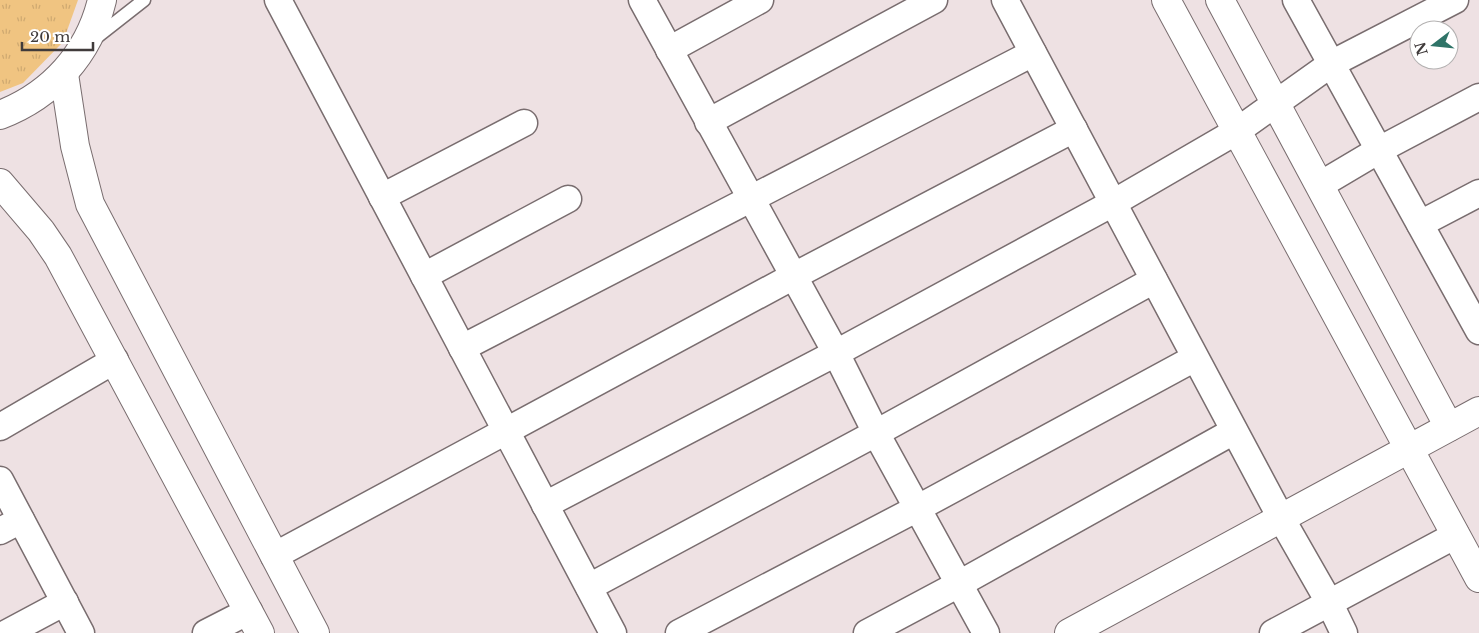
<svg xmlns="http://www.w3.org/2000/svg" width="1479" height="633" font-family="'Libre Baskerville',serif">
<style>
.grass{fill:url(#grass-tufts)}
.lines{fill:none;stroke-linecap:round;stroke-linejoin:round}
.service-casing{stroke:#796d6f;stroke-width:15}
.minor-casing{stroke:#796d6f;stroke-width:29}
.tertiary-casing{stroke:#796d6f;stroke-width:30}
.secondary-casing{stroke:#796d6f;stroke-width:30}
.service{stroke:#fff;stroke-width:12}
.minor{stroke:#fff;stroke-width:26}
.tertiary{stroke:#fff;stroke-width:28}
.secondary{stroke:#fff;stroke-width:28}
</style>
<defs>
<pattern id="grass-tufts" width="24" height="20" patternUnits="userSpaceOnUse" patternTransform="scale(1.25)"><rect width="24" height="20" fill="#f0c481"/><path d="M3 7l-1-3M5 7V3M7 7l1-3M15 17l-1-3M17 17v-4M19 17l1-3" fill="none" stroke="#cfa970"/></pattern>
</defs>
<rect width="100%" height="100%" fill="#eee1e3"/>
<polygon class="grass" points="0,0 78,0 63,42 23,83 0,92"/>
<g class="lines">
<defs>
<polyline id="service" points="93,40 144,0"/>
<g id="minor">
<polyline points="278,0 613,633"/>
<polyline points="642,0 836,353 876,433 986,633"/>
<polyline points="1005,0 1281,518 1329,602 1344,633"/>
<polyline points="1296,0 1479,331"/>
<polyline points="669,50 760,0"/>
<polyline points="708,122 934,0"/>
<polyline points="1320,185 1379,150 1479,97"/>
<polyline points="382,197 524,123"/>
<polyline points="1420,224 1479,193"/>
<polyline points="424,276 568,199"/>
<polyline points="462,348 1033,53"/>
<polyline points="0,427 115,360"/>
<polyline points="0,480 81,633"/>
<polyline points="545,505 836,353 1113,203 1237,131 1331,64 1455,0"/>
<polyline points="0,531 21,520"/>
<polyline points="274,556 792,277 1074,129"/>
<polyline points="589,587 876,433 1154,280"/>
<polyline points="7,633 65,602"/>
<polyline points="206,633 249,611"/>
<polyline points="679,633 918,508 1195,358"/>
<polyline points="867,633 959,584 1234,431"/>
<polyline points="1273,633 1456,535"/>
</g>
<g id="tertiary">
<polyline points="1166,0 1479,578"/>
<polyline points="1220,0 1449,427"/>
<polyline points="1069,633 1479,411"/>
</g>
<g id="secondary">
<polyline points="64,74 75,146 90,204 315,633"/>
<path d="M0 115C52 95 89 54 102 0"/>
<polyline points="0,183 41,231 58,256 260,633"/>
</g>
</defs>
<use href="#service" class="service-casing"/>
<use href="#minor" class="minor-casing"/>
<use href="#tertiary" class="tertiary-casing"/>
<use href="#secondary" class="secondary-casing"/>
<use href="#service" class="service"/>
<use href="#minor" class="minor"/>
<use href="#tertiary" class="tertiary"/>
<use href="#secondary" class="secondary"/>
</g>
<g transform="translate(1434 45) rotate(254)"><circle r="24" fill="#ffffff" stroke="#b3b1b1"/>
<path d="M0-4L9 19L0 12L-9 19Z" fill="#2f7468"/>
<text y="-8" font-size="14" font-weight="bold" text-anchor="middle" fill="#403b3b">N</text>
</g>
<path d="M22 42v8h71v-8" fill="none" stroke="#403b3b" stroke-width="2.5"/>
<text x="30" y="42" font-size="15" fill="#403b3b" stroke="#ffffff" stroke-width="4" paint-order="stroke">20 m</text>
</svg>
